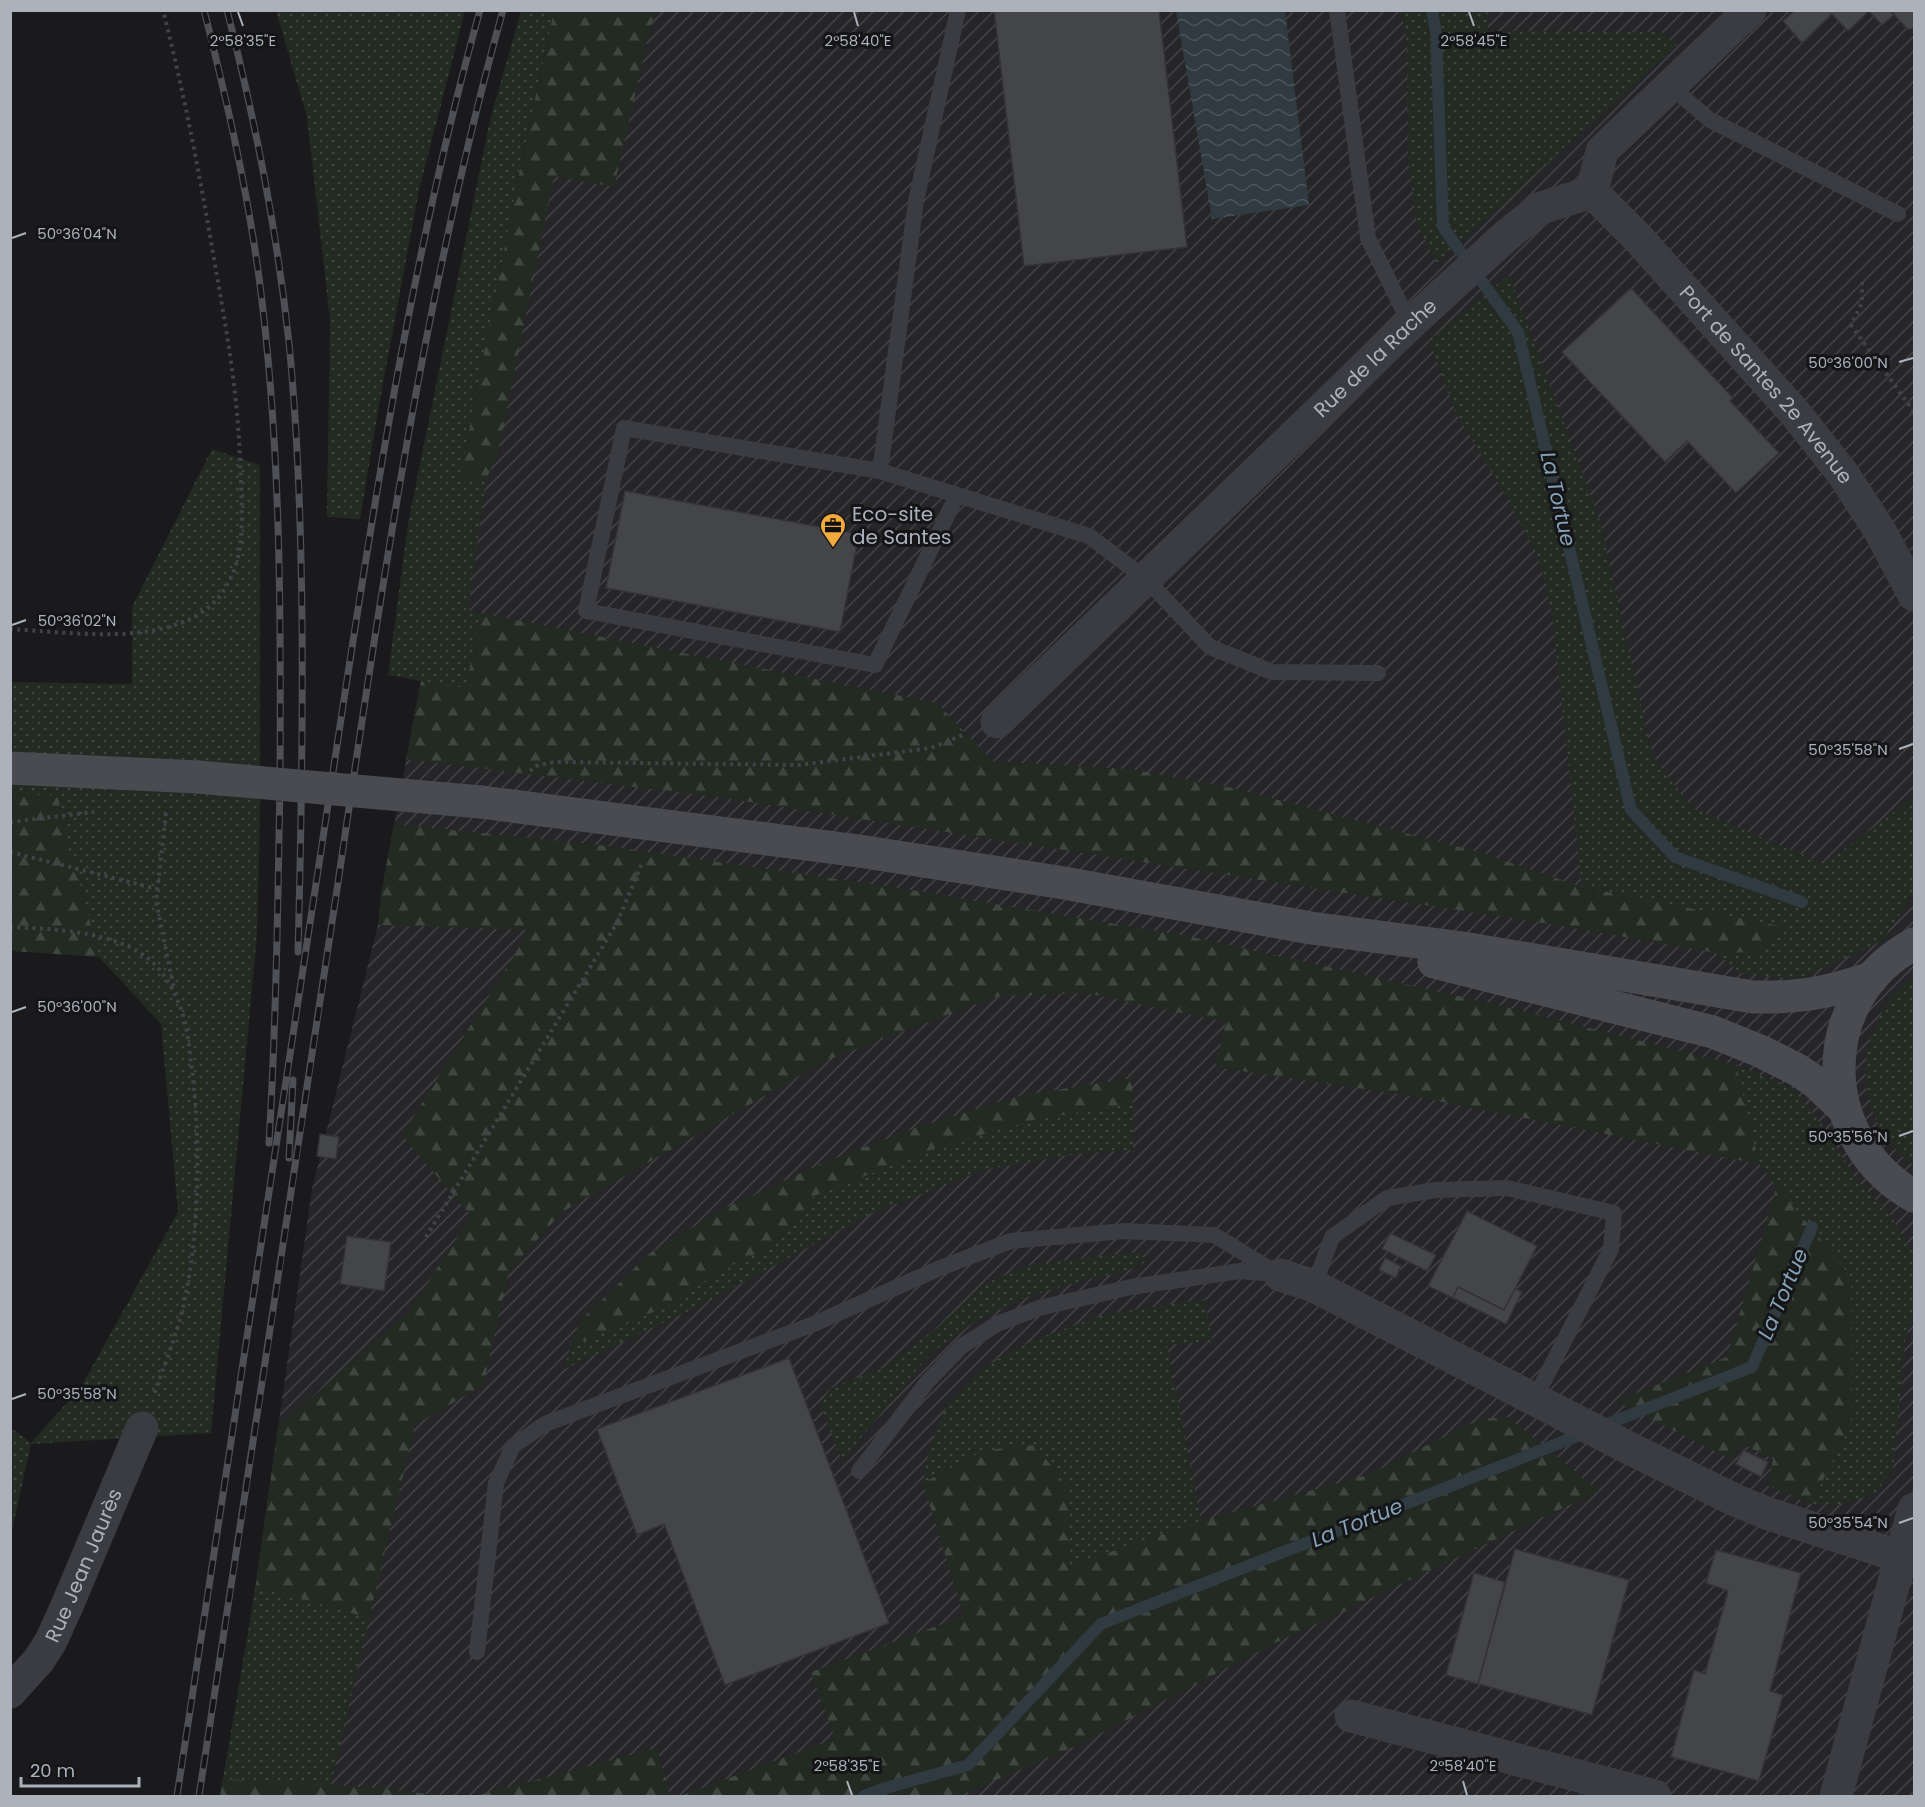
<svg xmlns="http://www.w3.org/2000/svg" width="1925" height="1807" font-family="Poppins,sans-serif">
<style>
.industrial{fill:url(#industrial-furrows)}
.grass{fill:url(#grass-dots)}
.forest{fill:url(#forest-firs)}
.water{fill:url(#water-waves)}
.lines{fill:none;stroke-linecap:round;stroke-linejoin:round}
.stream{stroke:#2f3a41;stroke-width:12}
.building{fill:#444549;stroke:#343438;stroke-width:1.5}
.path{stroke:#414348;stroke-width:4;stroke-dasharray:3 4.5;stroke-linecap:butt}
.lane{stroke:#3b3c41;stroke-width:16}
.street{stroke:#3b3c41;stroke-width:33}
.secondary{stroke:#494b51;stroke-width:33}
.rail-casing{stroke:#4e5056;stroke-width:7}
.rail{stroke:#151517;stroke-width:4.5;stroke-dasharray:14;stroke-linecap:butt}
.secondary-bridge{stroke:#494b51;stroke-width:33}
.ticks{fill:none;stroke:#acb2bc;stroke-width:2}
.labels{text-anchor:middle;stroke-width:6;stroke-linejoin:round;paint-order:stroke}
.street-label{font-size:20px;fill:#acb2bc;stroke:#151517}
.poi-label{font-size:20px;fill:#acb2bc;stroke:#151517;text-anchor:start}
.water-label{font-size:21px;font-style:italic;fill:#84a1b6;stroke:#151517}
.ticks-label{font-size:15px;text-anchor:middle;fill:#acb2bc;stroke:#151517;stroke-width:6;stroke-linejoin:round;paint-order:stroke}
</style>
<defs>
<pattern id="industrial-furrows" width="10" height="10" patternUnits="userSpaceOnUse" patternTransform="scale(1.5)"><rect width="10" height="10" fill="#262629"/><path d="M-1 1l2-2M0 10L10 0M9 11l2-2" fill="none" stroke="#434346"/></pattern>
<pattern id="grass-dots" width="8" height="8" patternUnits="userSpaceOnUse" patternTransform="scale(1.5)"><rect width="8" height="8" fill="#222a22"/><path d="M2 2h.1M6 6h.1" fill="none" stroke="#3f4640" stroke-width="1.8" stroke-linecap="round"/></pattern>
<pattern id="forest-firs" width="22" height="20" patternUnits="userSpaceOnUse" patternTransform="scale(1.5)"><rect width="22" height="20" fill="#222a22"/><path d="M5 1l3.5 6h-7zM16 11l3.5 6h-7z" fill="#3f4640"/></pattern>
<pattern id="water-waves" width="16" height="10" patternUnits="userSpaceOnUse" patternTransform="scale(1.5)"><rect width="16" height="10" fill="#2f3a41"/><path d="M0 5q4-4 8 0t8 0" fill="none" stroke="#4a545a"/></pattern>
</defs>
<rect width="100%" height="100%" fill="#1a1a1c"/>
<polygon class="industrial" points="554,11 1914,11 1914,1796 220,1796 248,1638 312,1189 378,925 382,889 450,526"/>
<g class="grass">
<polygon points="276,11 465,11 419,190 379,405 360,519 327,517 330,320 307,117"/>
<polygon points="521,11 554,11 520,169 460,477 486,480 468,610 480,613 466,689 388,675 408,523 490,120"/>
<polygon points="1401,11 1486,11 1489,31 1662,32 1677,45 1437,263 1417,225 1408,157 1407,42"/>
<polygon points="1509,275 1600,521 1652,755 1692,808 1824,864 1914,797 1914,893 1882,941 1799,979 1742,974 1716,953 1756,952 1784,927 1582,887 1552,612 1538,556 1508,499 1456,413 1429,340"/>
<polygon points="212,449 260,465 260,816 257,934 211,1433 31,1444 11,1535 11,1428 31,1443 81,1387 178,1212 161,1024 99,957 57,796 11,794 11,682 132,684 132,607"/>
<path d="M1914 976V1166C1848 1118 1851 1024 1914 976Z"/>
<polygon points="1736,1065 1792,1088 1825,1129 1856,1179 1891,1216 1913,1253 1914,1310 1905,1341 1893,1469 1875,1494 1836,1505 1811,1504 1852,1422 1851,1277 1759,1164"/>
<polygon points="1133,1103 1133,1150 1075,1154 984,1170 872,1213 699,1306 565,1369 570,1346 672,1304 719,1271 776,1244 814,1196 938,1147 1034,1120"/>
<polygon points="1139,1252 1146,1262 1125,1272 1084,1280 1024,1298 973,1323 930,1354 842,1461 820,1403 831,1388 883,1368 938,1327 984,1284 1033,1264"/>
<polygon points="1205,1299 1212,1341 1167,1345 1201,1521 1070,1566 1069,1489 985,1450 923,1483 930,1445 946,1408 982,1368 1033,1340 1106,1314"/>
<polygon points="256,1585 369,1618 331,1785 223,1779"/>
</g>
<g class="forest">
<polygon points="554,11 656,11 651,25 614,187 554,176 498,453 486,480 460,477 520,169"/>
<polygon points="480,613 937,703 992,761 1129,769 1233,788 1482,853 1582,887 1785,927 1756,952 1716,953 1562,926 724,798 406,759 421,681 466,688"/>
<polygon points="11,794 57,795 99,957 11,951"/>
<polygon points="394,824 607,846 899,888 1192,937 1490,1003 1736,1065 1759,1164 1412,1096 1215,1067 1226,1022 1086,993 998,996 829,1059 562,1212 509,1271 483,1385 415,1425 369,1618 256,1585 278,1427 409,1312 471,1216 402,1135 530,930 378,925 382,889"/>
<polygon points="1132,1078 1133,1103 1034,1120 938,1147 814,1196 777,1244 719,1271 672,1304 570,1346 580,1321 650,1253 723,1209 823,1163 918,1127 1019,1096"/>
<polygon points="1777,1186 1851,1277 1852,1422 1811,1504 1768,1486 1773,1459 1742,1444 1731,1459 1616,1401 1727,1357"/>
<polygon points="1508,1417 1599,1491 1277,1642 1080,1744 959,1796 680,1796 835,1739 811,1672 964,1616 923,1483 985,1450 1035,1445 1069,1489 1070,1566 1201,1521 1367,1475 1481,1419"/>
<polygon points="657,1748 670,1796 475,1796"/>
<polygon points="223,1779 379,1788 444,1796 220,1796"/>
</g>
<polygon class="water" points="1176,11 1285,11 1309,205 1212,219"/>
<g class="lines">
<g class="stream">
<polyline points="1432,10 1436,33 1443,227 1518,332 1631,810 1675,857 1802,902"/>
<polyline points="864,1796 882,1789 968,1765 1101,1624 1752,1367 1812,1227"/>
</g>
</g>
<g class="building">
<polygon points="994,10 1159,10 1187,247 1024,266"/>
<polygon points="1795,10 1890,10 1894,15 1882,25 1869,11 1848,31 1832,14 1802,43 1783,21"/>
<polygon points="1890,10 1914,10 1914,29 1907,29"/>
<polygon points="1631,288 1733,398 1730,401 1779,453 1736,493 1687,441 1665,462 1562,352"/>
<polygon points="625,491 859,534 840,632 606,588"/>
<polygon points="320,1134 339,1137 336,1159 317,1156"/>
<polygon points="1467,1211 1537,1246 1504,1310 1458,1287 1453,1298 1428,1286"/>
<polygon points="1390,1233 1436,1255 1427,1271 1382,1249"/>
<polygon points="347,1236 391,1242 384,1291 340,1284"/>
<polygon points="1385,1258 1401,1266 1396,1278 1379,1270"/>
<polygon points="1458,1287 1504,1310 1515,1289 1522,1292 1506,1324 1453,1298"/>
<polygon points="789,1358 889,1623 725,1685 664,1524 637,1535 597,1429"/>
<polygon points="1743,1450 1768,1462 1761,1477 1736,1464"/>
<polygon points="1515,1549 1629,1580 1592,1715 1478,1684"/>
<polygon points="1716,1550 1801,1573 1770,1691 1783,1695 1759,1781 1671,1757 1694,1670 1705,1674 1728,1591 1706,1583"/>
<polygon points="1474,1573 1505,1582 1478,1684 1446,1675"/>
</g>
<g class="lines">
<g class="path">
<polyline points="1862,282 1862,303 1851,325 1914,412"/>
<path d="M10 629C69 632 161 647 209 607 223 596 232 578 237 561 245 530 241 494 240 462 238 393 226 327 214 259 200 176 184 93 163 10"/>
<polyline points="530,771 536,766 554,762 799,765 931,748 963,735"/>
<polyline points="166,813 156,901 174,989"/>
<polyline points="10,822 94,812"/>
<polyline points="10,852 157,889"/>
<path d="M10 927C53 929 116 931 150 960 167 975 177 996 184 1018 188 1033 189 1048 191 1063 201 1135 200 1232 184 1303 177 1334 165 1364 154 1394"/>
<polyline points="426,1237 617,923 643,861"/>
</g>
<g class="lane">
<polyline points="1337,10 1368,238 1410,324"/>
<polyline points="1670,86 1710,120 1898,214"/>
<polyline points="880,471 916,201 958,10"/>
<polyline points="957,495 875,665 586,611 624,428 880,471 1089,536 1146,579 1210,647 1272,672 1378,673"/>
<polyline points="1314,1286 1332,1237 1387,1198 1436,1190 1507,1188 1614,1213 1611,1249 1534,1400"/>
<polyline points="859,1471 928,1381 962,1346 997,1324 1039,1308 1131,1287 1240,1271 1276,1274"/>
<polyline points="477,1652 496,1483 513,1446 545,1424 814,1324 940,1268 1011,1241 1124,1231 1214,1235 1280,1275"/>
</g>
<g class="street">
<path id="s1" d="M1592 192 1637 237 1795 413 1843 474 1880 531 1914 595"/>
<path id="s2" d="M997 722 1410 324 1507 235 1541 208 1592 192 1602 151 1750 10"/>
<polyline points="1280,1275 1314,1286 1631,1449 1737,1501 1769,1514 1914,1561"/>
<path id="s3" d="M10 1692 39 1660 51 1641 66 1608 142 1428"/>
<polyline points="1351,1716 1655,1796"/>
<polyline points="1836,1796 1914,1509"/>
</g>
<g class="secondary">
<polyline points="10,768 198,777"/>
<path d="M481 802 859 851 1064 883 1311 928 1463 948 1753 997C1800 998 1827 993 1872 978"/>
<path d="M1914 944C1812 998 1816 1141 1914 1196"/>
<polyline points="1434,962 1713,1032 1760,1051 1796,1069 1814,1081 1844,1109"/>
</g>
<defs>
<g id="rail">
<path d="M204 10C227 101 248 192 260 285 281 450 281 616 280 782 278 903 276 1023 269 1143"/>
<path d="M227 10C255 120 277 230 289 343 298 434 301 526 302 618 303 729 301 840 298 952"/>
<polyline points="289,1158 293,1080"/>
<path d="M177 1796C225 1481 273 1166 321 851 364 569 403 286 480 10"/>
<path d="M199 1796C245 1496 291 1196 336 896 380 599 422 301 503 10"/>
</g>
</defs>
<use href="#rail" class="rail-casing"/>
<use href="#rail" class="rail"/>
<polyline class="secondary-bridge" points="198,777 481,802"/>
</g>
<path class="ticks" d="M238 12 243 26M854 12 858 26M1469 12 1474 26M12 238 26 233M1899 362 1913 358M12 625 26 620M1899 749 1913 744M12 1012 26 1007M1899 1136 1913 1131M12 1399 26 1394M1899 1523 1913 1518M847 1781 852 1795M1463 1781 1467 1795"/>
<defs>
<symbol id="office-pin" viewBox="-11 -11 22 30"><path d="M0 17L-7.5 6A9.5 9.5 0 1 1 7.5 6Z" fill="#f2ab3b" stroke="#151517"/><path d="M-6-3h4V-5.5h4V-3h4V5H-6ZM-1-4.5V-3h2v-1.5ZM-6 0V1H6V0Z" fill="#111"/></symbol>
</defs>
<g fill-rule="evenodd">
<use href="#office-pin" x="818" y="511" width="30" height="40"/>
</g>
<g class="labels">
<g class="street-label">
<text dy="7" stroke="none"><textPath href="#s2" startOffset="525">Rue de la Rache</textPath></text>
<text dy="7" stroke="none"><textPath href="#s1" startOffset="260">Port de Santes 2e Avenue</textPath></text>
<text dy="7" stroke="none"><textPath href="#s3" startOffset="148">Rue Jean Jaurès</textPath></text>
</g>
<g class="poi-label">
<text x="852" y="521">Eco-site<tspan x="852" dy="23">de Santes</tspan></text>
</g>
<g class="water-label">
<text transform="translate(1558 499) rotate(77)" y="7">La Tortue</text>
<text transform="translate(1783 1294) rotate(-67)" y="7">La Tortue</text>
<text transform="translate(1357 1523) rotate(-22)" y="7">La Tortue</text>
</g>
</g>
<g class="ticks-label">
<text x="243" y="46">2°58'35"E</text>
<text x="858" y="46">2°58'40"E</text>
<text x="1474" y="46">2°58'45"E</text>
<text x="77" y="239">50°36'04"N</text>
<text x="1848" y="368">50°36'00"N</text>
<text x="77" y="626">50°36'02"N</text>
<text x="1848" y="755">50°35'58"N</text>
<text x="77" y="1012">50°36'00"N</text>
<text x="1848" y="1142">50°35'56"N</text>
<text x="77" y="1399">50°35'58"N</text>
<text x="1848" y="1528">50°35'54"N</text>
<text x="847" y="1771">2°58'35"E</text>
<text x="1463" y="1771">2°58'40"E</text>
</g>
<rect width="1925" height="1807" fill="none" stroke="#acb2bc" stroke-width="24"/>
<path d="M21 1777v9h118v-9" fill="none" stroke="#acb2bc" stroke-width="3"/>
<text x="30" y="1777" font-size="18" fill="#acb2bc" stroke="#151517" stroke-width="4.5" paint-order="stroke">20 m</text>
</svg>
